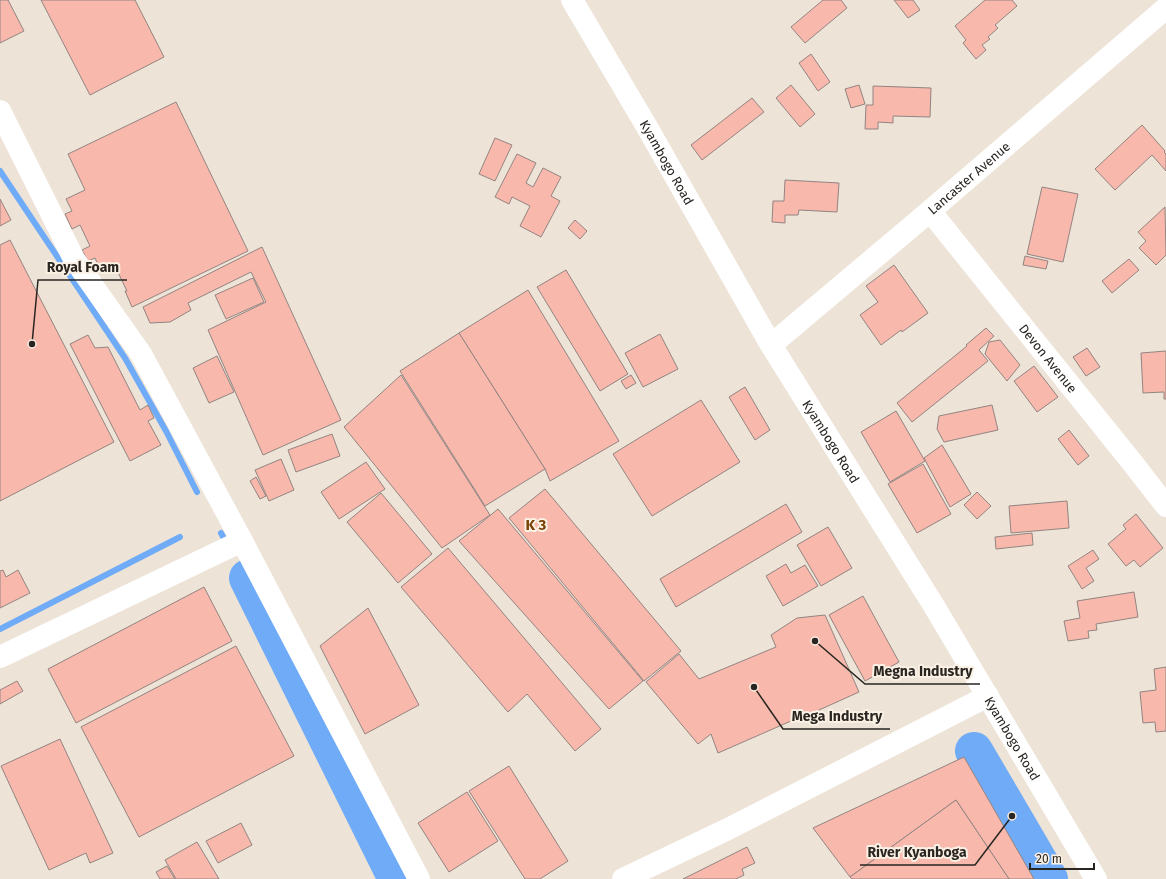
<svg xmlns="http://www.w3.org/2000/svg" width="1166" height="879" font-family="'Fira Sans',sans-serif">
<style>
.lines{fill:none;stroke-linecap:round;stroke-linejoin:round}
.stream{stroke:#6fabf7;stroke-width:6}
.river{stroke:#6fabf7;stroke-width:38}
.building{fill:#f8b8ac;stroke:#938481}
.minor{stroke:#fff;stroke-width:22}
.tertiary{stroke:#fff;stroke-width:22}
.labels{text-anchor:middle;stroke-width:4;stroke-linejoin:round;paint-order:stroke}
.street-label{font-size:13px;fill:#292521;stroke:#faf0e4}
.quarter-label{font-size:15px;font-weight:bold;fill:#794206;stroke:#faf0e4}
.leader{fill:none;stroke:#292521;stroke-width:1.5}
.callout-dot{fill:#292521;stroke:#faf0e4;stroke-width:1.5}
.callout-label{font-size:14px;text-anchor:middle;font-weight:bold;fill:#292521;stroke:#faf0e4;stroke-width:4;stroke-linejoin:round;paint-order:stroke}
</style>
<rect width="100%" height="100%" fill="#ede3d7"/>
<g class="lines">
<g class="stream">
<polyline points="0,171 125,358 166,431 197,492"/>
<polyline points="221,533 226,542"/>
<polyline points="0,629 180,537"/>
</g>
<g class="river">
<polyline points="248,578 397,879"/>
<polyline points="974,751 1049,879"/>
</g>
</g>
<g class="building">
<polygon points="0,0 8,0 24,31 0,43"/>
<polygon points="41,0 135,0 164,57 90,95"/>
<polygon points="823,0 841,0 847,8 805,43 791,27"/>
<polygon points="894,0 913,0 920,10 908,18"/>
<polygon points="985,0 1012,0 1017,6 995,25 998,28 988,37 990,39 982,45 986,50 976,59 963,43 966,40 955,26"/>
<polygon points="811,54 830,82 818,91 799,63"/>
<polygon points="791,85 815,114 800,127 776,98"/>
<polygon points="859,85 865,104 851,108 845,89"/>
<polygon points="873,86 931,88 930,117 893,116 893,123 878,122 878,129 865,129 866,105 873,105"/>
<polygon points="752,98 764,112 702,160 691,145"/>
<polygon points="176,102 248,251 132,307 125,291 127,291 113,262 100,269 95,258 88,261 82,250 90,246 80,225 72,229 65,214 72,211 66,199 85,190 68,154"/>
<polygon points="1142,125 1165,151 1164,152 1166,154 1166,171 1152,155 1115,190 1095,169"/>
<polygon points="495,138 512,145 495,181 479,174"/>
<polygon points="517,154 536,163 526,183 533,187 543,168 561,177 551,196 560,201 541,237 520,226 530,206 512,197 509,204 495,197"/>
<polygon points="785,180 839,183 837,212 799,210 798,215 785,215 785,223 772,222 773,201 784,201"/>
<polygon points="1042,187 1078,194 1063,262 1027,254"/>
<polygon points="0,199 11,220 0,226"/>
<polygon points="1165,207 1166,255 1156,265 1139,248 1146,241 1138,232"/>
<polygon points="575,220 587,231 580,239 568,228"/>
<polygon points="10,240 114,442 0,501 0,245"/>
<polygon points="262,247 341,420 263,455 208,330 266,302 251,272 188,303 191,310 170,322 150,323 143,307"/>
<polygon points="1025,256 1048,261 1046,269 1023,265"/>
<polygon points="1129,259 1139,270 1112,293 1102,281"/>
<polygon points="894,265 928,313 902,332 901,330 881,345 860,315 878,302 866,286"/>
<polygon points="566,270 628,374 600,391 537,287"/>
<polygon points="253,278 264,302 226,319 215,295"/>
<polygon points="528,290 619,441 550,481 545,469 459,333"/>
<polygon points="986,328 994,336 979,350 988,361 912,422 897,403 967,346 966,345"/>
<polygon points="459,333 545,469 485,506 400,371"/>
<polygon points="660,334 678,369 643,387 625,353"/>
<polygon points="88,335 95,348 108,347 140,410 148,405 154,418 148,421 161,445 130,461 70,344"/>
<polygon points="1000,340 1020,365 1007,381 985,354 989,342"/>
<polygon points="1087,348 1100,367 1086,376 1073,357"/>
<polygon points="1166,351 1166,399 1164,399 1164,392 1143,393 1141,353"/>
<polygon points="217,356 234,392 209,403 193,368"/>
<polygon points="1034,366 1058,397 1037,412 1014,381"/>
<polygon points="401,375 490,515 442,548 344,427"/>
<polygon points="631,375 636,383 626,389 621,381"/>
<polygon points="745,387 770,430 755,440 729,397"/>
<polygon points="701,400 740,462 652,516 613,454"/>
<polygon points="992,405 998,430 944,442 937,429 939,416"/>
<polygon points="896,411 925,461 890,482 861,432"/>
<polygon points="1069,430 1089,456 1078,465 1058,439"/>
<polygon points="332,434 340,456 296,472 288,450"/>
<polygon points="942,445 971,494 950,507 924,458"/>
<polygon points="281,459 294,490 269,501 255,470"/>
<polygon points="366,462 385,489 339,519 321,492"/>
<polygon points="923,464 951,514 917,533 888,484"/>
<polygon points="256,477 266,496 260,499 250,481"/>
<polygon points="545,489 681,651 644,681 509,518"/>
<polygon points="977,492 991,506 977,519 964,505"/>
<polygon points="381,493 432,554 398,583 347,522"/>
<polygon points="1067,501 1069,528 1011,533 1009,506"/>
<polygon points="786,504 802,532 676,607 660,579"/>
<polygon points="498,509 643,681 609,709 459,541"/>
<polygon points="1136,514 1163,548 1140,567 1134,560 1126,566 1108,544 1126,529 1123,525"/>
<polygon points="828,527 852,568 821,586 797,545"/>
<polygon points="1032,533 1033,545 996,549 995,537"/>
<polygon points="448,548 601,729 575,751 527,694 508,712 401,587"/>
<polygon points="1093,550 1099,559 1086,568 1094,581 1082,589 1068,566"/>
<polygon points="786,564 791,573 805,565 818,586 783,606 766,576"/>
<polygon points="3,570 6,577 18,570 30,593 0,608 0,571"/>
<polygon points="204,587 232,641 76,723 48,669"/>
<polygon points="1134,592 1138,617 1096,624 1097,630 1088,631 1089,638 1068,641 1064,621 1080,618 1077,601"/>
<polygon points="863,596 899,662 865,681 829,615"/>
<polygon points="368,608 419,705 365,734 320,646"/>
<polygon points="825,615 859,692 808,715 807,714 718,753 711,734 698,744 646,682 679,654 699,679 776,647 771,635 797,618"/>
<polygon points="236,646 294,756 139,837 81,727"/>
<polygon points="1166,667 1166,731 1156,732 1155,722 1143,723 1140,692 1156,690 1154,669"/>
<polygon points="17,681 23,691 0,704 0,690"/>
<polygon points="60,739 113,853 90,863 86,853 49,870 1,766"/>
<polygon points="964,757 1034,879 1009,879 956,800 850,877 813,828"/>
<polygon points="509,766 568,861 540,879 525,879 469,791"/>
<polygon points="467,792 498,841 449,872 418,823"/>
<polygon points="956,800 1009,879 852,879 850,877"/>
<polygon points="241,823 252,845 218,863 206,841"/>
<polygon points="197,842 219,879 176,879 165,860"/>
<polygon points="747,847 755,863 742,869 744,875 736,879 683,879"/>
<polygon points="167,866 175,879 160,879 156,872"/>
</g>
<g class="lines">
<g class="minor">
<polyline points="0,111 74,259 141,354 242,541 419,879"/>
<path id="s1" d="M930 211 1131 461 1166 506"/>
<path id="s2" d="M771 345 930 211 1166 8"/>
<polyline points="0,657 242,541"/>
<polyline points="623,879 726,830 988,696"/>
</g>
<path class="tertiary" id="s3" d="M572 0 647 127 771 345 934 606 1096 879"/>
</g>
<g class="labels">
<g class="street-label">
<text dy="5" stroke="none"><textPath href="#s3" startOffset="188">Kyambogo Road</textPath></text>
<text dy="5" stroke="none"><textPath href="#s2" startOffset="259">Lancaster Avenue</textPath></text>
<text dy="5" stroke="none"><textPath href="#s1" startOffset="189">Devon Avenue</textPath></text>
<text dy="5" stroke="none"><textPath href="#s3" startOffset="512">Kyambogo Road</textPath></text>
<text dy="5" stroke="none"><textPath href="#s3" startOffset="860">Kyambogo Road</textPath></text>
</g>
<g class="quarter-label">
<text x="536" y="530">K 3</text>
</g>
</g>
<path class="leader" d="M32 344L38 280H127M815 641L865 684H980M754 687L783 729H890M1012 816L975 865H860"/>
<g class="callout-dot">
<circle cx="32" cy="344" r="4"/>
<circle cx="815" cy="641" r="4"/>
<circle cx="754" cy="687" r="4"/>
<circle cx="1012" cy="816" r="4"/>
</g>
<g class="callout-label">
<text x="83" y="272">Royal Foam</text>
<text x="923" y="676">Megna Industry</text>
<text x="837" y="721">Mega Industry</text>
<text x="917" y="857">River Kyanboga</text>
</g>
<path d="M1030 863v6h64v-6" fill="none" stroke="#292521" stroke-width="2"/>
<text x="1036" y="863" font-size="12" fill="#292521" stroke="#faf0e4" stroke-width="3" paint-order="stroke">20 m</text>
</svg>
